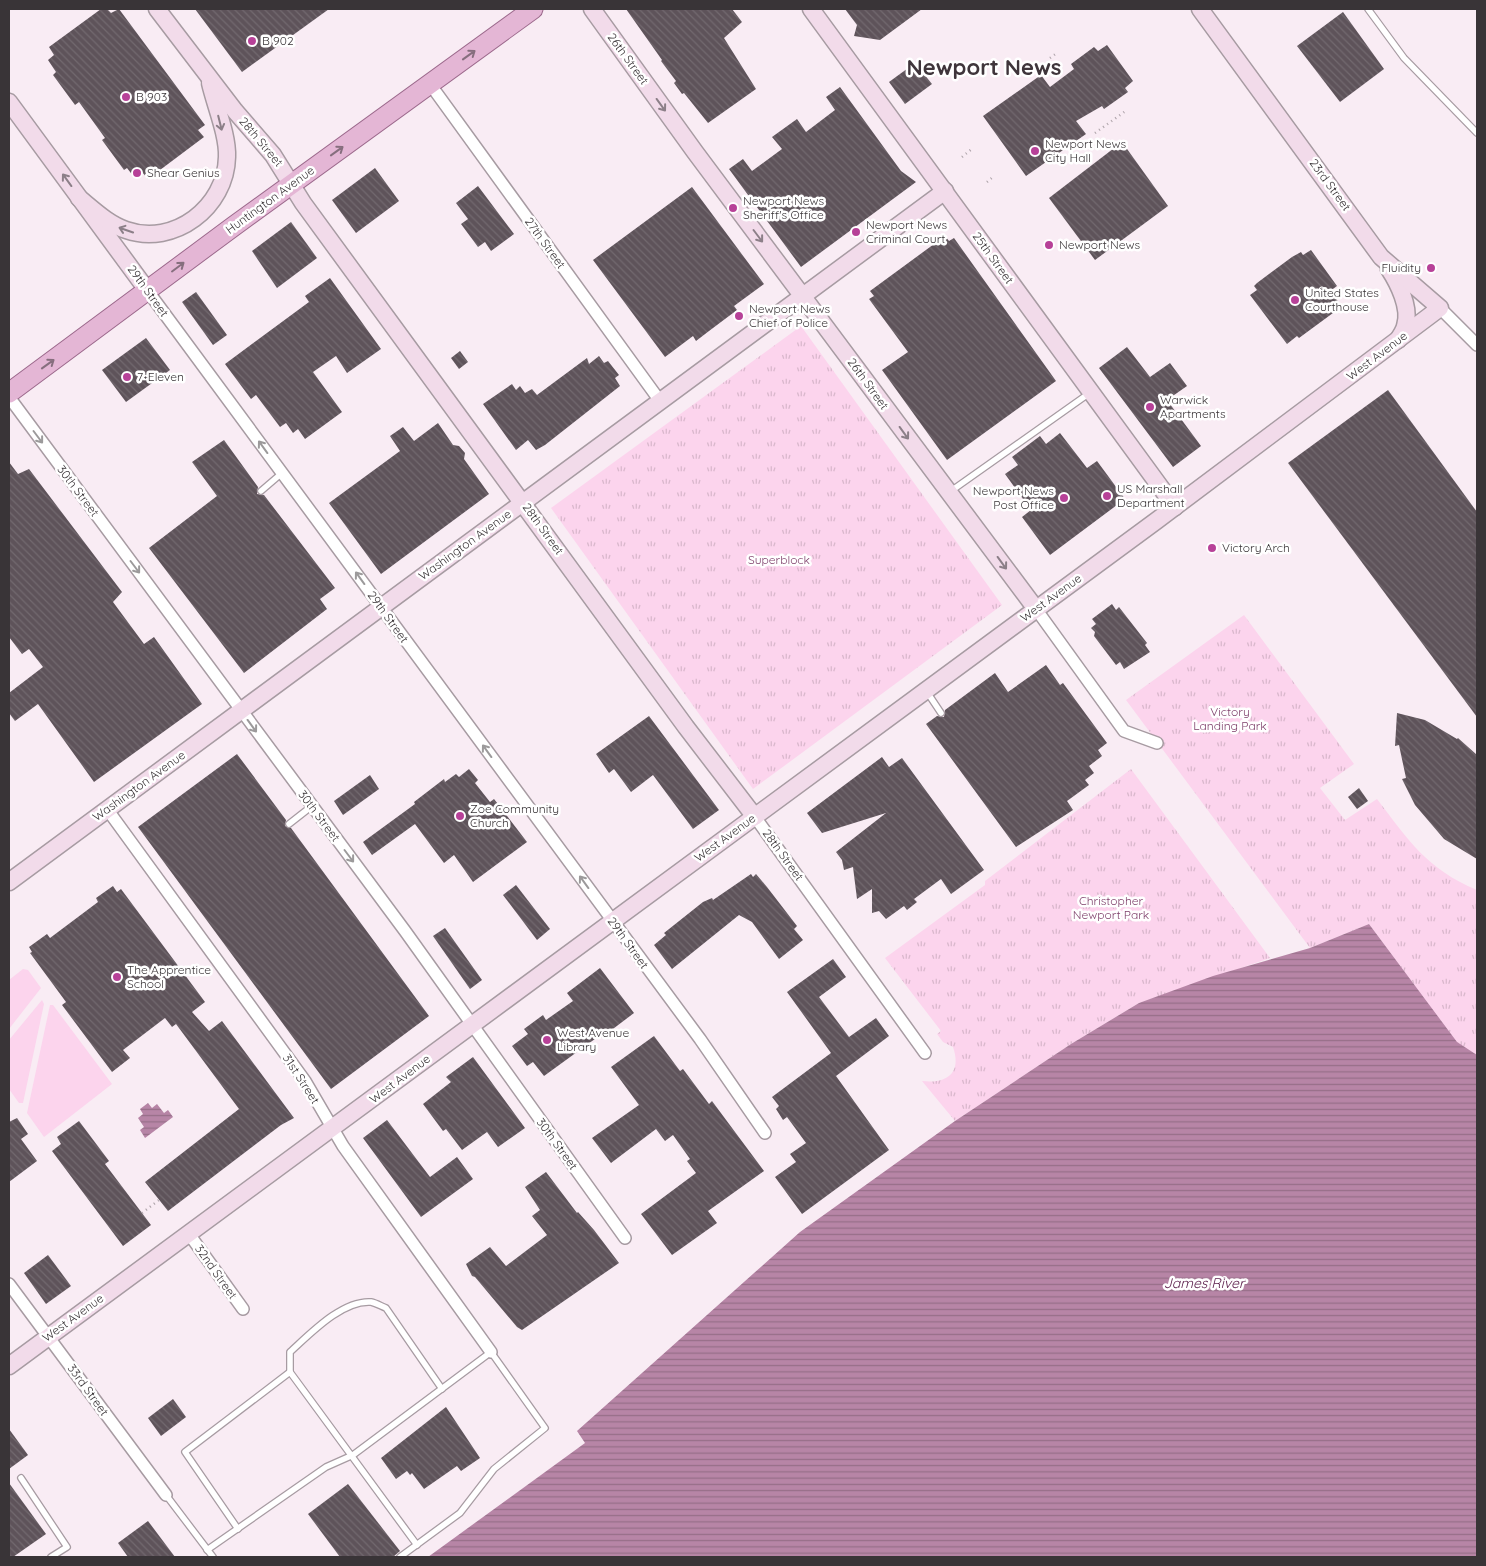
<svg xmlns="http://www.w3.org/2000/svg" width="1486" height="1566" font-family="Quicksand,sans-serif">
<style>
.green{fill:#fcd4ed}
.park{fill:url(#park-tufts)}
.water{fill:url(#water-rules)}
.building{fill:url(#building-back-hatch)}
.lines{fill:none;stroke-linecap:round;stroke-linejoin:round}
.lane-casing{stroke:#a79ba2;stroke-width:8}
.street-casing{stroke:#a79ba2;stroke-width:14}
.secondary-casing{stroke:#a79ba2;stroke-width:19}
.primary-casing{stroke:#9c698c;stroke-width:21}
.path{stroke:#aca2a8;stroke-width:2.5;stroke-dasharray:1 4;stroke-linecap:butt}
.lane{stroke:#fff;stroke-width:5.5}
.street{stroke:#fff;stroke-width:11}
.secondary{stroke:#f2dbea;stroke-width:16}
.primary{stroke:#e4b6d5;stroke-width:19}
.oneway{stroke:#866e7e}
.oneway2{stroke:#8c7f88}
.oneway3{stroke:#9c9a9b}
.poi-dot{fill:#b74198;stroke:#fff;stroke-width:2}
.labels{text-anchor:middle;stroke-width:5;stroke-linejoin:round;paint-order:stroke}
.poi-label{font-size:12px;fill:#393437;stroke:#fff;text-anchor:start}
.street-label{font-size:12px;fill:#393437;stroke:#fff}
.park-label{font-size:12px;fill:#7e3e6a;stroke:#fff}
.water-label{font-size:14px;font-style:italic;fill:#5d204d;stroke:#fff}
.town-label{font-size:22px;font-weight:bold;fill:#3f353b;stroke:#fff}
</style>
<defs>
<pattern id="park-tufts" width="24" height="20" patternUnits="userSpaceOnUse" patternTransform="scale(1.25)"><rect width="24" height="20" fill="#fcd4ed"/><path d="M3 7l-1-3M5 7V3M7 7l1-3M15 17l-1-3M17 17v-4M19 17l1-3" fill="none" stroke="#d9b7cc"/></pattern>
<pattern id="water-rules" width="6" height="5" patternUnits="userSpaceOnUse" patternTransform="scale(1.25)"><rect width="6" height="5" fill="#b785a6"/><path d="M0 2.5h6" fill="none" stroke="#966e88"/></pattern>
<pattern id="building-back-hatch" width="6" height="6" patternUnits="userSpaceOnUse" patternTransform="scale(1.25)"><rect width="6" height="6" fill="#5e535a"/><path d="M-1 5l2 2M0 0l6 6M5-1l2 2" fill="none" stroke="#72696f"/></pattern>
</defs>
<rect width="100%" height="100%" fill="#f9ecf4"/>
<g class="green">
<polygon points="23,969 28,970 41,988 9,1029 9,980"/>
<polygon points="42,1000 44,1004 23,1103 19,1103 9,1089 9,1040"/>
<polygon points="50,1005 53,1005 112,1084 44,1137 27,1113"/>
</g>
<g class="park">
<polygon points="801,326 1002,605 753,789 551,508"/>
<path d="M1244 615 1354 764 1320 788 1345 820 1377 799C1409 841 1427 869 1477 890V1055L1457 1043 1369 924 1310 948 1126 700Z"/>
<path d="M1131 769 1270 958 1139 1003 1071 1044 955 1121 922 1081C947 1084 962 1073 953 1047L943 1042 937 1034 941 1031 885 958 985 885V881Z"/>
</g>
<g class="water">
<polygon points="1369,924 1457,1042 1477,1055 1477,1557 428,1557 585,1443 577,1431 800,1232 955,1121 1071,1044 1139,1003 1213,976 1310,948"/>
<polygon points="148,1103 152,1108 157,1104 164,1113 168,1110 173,1117 145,1138 140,1130 144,1127 138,1118 143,1114 140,1109"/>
</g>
<g class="building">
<polygon points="101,9 107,9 111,13 119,9 205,125 198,130 204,137 148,179 142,172 134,177 127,168 124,170 102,140 105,138 79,102 75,105 53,75 56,72 48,60 54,55 49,47"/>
<polygon points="195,9 329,9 242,72"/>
<polygon points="626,9 732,9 742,22 724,38 756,89 708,123 684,93 682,94 674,83 676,81 661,61 662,60"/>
<polygon points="845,9 922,9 880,40 854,36 857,25"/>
<polygon points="1343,12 1384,69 1340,102 1297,46"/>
<polygon points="1107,45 1133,81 1125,88 1128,92 1104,109 1102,106 1076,121 1086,134 1026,176 983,116 1041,75 1050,87 1074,69 1071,64 1094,47 1098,51"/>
<polygon points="915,63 932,84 905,104 889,82"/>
<polygon points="840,87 901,171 916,182 801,267 729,169 743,159 752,171 782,149 772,137 797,119 806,132 835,110 826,97"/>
<polygon points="1122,142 1168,206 1095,260 1049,198"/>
<polygon points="375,168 399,201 356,233 332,200"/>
<polygon points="478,186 514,234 491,251 485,242 478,247 461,224 468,219 456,203"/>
<polygon points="692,187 764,284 734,306 737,310 709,331 696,341 693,336 665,357 593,260"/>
<polygon points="291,222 317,258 277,288 252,251"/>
<polygon points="945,236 949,241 954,238 1056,381 947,460 882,370 908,352 869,299 874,296 870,291"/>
<polygon points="1311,250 1337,286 1330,291 1340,304 1332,311 1333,313 1299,338 1297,336 1287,344 1250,295 1257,290 1254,286 1257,283 1292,257 1301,252 1303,255"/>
<polygon points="330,278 381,349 347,373 336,356 313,372 342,412 305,439 298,429 293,433 286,423 280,427 256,395 251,399 225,364 309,302 305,296"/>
<polygon points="196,292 227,335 213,345 182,302"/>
<polygon points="146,338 170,370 126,402 102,370"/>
<polygon points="1127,347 1150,377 1170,363 1187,386 1167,400 1201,446 1173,467 1099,368"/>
<polygon points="460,351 468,362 459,369 451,358"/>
<polygon points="599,356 604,363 608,361 619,375 615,378 620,386 545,445 536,450 528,440 516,450 483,404 512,384 516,390 520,386 525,393 532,389 537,395 587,358 589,364"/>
<polygon points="1388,390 1477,512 1477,717 1288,463"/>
<polygon points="438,423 453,445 459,446 465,453 464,459 489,494 381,574 329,503 400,451 390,436 403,427 414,441"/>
<polygon points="1060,433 1087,468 1097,461 1125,499 1050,555 1022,517 1031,510 1005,474 1018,465 1012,457 1040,436 1046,444"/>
<polygon points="224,440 258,487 257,494 264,495 335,588 320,599 327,609 244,673 149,548 217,496 192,462"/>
<polygon points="9,462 18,474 29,469 122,592 113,602 144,644 154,637 202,704 94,782 38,704 15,721 9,713 9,693 43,667 29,649 22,654 9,637"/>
<polygon points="1112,604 1116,610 1119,607 1147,643 1145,645 1150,652 1124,669 1120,662 1116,665 1094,636 1095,632 1091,628 1096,624 1092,619"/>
<polygon points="1046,665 1060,685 1063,683 1107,743 1098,750 1102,756 1089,766 1094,773 1085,780 1089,785 1067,801 1073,810 1016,847 926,724 937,716 944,717 945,710 995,673 1008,692"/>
<polygon points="1397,713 1425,720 1457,739 1458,738 1477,755 1477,859 1444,839 1415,805 1402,779 1406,778 1399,745 1395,746"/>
<polygon points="649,716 719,810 693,829 653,775 631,792 614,769 609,773 596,754"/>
<polygon points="237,754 286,820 285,826 291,828 429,1016 331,1089 138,827"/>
<polygon points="882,757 889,767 902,758 984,870 951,894 941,879 914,899 917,902 907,910 904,906 886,919 879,911 872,913 872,889 857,899 853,867 844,870 842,860 836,852 886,813 822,833 807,813"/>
<polygon points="469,769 478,780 475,783 490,802 494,799 527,842 473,882 454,855 444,863 415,824 372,855 363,842 415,804 414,802 444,779 445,782 456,774 459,777"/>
<polygon points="370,775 379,789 343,815 334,801"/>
<polygon points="1359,788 1368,801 1357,809 1348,797"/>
<polygon points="751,874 753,877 756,874 767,887 797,926 794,929 803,940 779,959 752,922 739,915 672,969 654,945 666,935 664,933 703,902 712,898 713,900"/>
<polygon points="516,885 550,929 537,940 503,895"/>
<polygon points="113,886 117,892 121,889 205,1002 192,1012 209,1031 222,1021 294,1118 281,1125 168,1211 145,1182 239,1109 176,1024 172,1027 165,1018 123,1050 130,1058 112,1072 62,1005 66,1002 30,953 32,952 29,947 47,934 50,938 98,902 96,898"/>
<polygon points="445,928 482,980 470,989 433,936"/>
<polygon points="833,959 846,977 819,997 849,1037 876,1018 889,1036 836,1076 889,1150 802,1214 775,1177 796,1162 790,1154 806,1143 787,1117 783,1120 776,1109 779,1106 772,1097 831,1053 787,992"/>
<polygon points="600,968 634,1013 601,1038 599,1036 544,1076 533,1062 527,1066 512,1046 528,1034 524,1029 543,1015 546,1020 573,1001 567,993"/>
<polygon points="654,1036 680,1071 683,1069 709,1104 712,1101 764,1171 708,1211 717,1223 672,1255 641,1214 696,1173 687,1161 690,1159 673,1135 665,1141 656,1129 611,1163 592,1138 639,1105 611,1067"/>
<polygon points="473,1057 525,1128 498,1147 487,1132 462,1150 446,1129 443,1131 423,1104 451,1082 446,1077"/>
<polygon points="17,1118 28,1134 21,1139 37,1161 9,1182 9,1122"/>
<polygon points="387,1120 430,1177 457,1157 473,1179 421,1217 363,1138"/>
<polygon points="79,1121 109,1161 105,1164 151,1225 123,1246 52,1151 61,1144 57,1137"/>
<polygon points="546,1172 577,1213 578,1212 594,1230 619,1263 522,1330 517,1327 475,1277 472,1276 466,1264 490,1247 506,1266 547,1235 532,1216 540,1210 525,1187"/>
<polygon points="48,1255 71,1286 46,1304 24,1273"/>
<polygon points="173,1399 186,1417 161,1436 148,1418"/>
<polygon points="446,1407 480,1458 461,1471 457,1466 424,1489 412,1473 410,1475 407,1471 396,1479 381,1458"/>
<polygon points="9,1429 28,1455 9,1469"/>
<polygon points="9,1483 46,1534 13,1557 9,1557"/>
<polygon points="348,1484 400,1551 393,1557 340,1557 308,1514"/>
<polygon points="148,1521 175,1557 128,1557 118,1543"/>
</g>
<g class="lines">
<defs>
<g id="lane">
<polyline points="1368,9 1404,58 1477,133"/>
<polyline points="261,491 282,473"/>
<polyline points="951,491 1091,392"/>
<polyline points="927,692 941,713"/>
<polyline points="289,824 312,806"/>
<path d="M290 1372V1352C310 1334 342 1300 371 1302 376 1303 381 1306 386 1308L442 1389"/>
<polyline points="21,1478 67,1547 51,1557"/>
<polyline points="166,1495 213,1557"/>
<polyline points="238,1529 185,1452 290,1372 417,1545"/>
<polyline points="207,1550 326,1467 353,1455 491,1352 545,1428 494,1469 460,1513 400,1557"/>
</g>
<g id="street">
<polyline points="430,84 660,401"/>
<polyline points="147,290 700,1039 765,1133"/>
<polyline points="1440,308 1477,345"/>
<polyline points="9,397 405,931 625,1238"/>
<polyline points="1036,609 1124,731 1157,743"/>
<polyline points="107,809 305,1081 343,1146 491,1352"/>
<polyline points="755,817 925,1053"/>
<polyline points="189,1234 243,1309"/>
<polyline points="9,1284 166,1495"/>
</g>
<g id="secondary">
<polyline points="157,9 235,111 273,155 303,203 686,727 755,817"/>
<polyline points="592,9 695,152 1036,609"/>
<polyline points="811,9 1175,507"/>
<polyline points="9,102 147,290"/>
<path d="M79 198C94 210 108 224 126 230 174 247 226 207 227 157 228 135 215 105 210 83"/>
<path d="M1389 269C1398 283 1411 308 1405 326 1404 331 1400 336 1398 340"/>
<polyline points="9,882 945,191"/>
<polyline points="9,1366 1156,521 1440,308 1381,257 1200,9"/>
</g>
<polyline id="primary" points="9,393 234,226 533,9"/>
</defs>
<use href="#lane" class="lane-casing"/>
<use href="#street" class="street-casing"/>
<use href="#secondary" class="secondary-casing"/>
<use href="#primary" class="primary-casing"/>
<g class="path">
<polyline points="1050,58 1057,53"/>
<polyline points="1095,133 1127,110"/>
<polyline points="962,157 973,148"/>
<polyline points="987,182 994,176"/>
<polyline points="142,1213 159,1200"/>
</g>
<use href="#lane" class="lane"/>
<use href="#street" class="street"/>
<use href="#secondary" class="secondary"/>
<use href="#primary" class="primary"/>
</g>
<defs><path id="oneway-shaft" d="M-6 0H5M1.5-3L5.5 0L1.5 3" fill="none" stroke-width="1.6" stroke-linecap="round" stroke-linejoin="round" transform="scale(1.25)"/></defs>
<g class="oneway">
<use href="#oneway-shaft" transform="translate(469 55) rotate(-36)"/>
<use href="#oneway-shaft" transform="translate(337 151) rotate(-36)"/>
<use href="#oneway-shaft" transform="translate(178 267) rotate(-37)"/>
<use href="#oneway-shaft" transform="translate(48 364) rotate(-36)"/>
</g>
<g class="oneway2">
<use href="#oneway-shaft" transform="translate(661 105) rotate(54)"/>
<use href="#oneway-shaft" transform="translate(220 123) rotate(76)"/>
<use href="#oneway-shaft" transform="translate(67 180) rotate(-126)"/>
<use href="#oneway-shaft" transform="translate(126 230) rotate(-161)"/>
<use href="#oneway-shaft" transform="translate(758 236) rotate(53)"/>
<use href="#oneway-shaft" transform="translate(904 433) rotate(54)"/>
<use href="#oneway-shaft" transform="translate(1002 563) rotate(54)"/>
</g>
<g class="oneway3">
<use href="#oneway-shaft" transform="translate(38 437) rotate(53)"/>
<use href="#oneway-shaft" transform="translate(263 447) rotate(-126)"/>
<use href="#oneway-shaft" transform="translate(135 567) rotate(53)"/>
<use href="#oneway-shaft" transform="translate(360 578) rotate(-126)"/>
<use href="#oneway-shaft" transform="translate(252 726) rotate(54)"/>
<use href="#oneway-shaft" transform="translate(487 751) rotate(-126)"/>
<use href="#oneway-shaft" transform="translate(349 856) rotate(53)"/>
<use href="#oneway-shaft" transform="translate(584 882) rotate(-126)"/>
</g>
<g class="poi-dot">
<circle cx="252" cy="41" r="5"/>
<circle cx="126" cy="97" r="5"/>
<circle cx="1035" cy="151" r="5"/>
<circle cx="137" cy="173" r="5"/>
<circle cx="733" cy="208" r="5"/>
<circle cx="856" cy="232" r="5"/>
<circle cx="1049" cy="245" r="5"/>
<circle cx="1431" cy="268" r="5"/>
<circle cx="1295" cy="300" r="5"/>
<circle cx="739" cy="316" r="5"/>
<circle cx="127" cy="377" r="5"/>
<circle cx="1150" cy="407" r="5"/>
<circle cx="1107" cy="496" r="5"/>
<circle cx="1064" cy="498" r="5"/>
<circle cx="1212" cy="548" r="5"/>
<circle cx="460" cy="816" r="5"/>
<circle cx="117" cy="977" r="5"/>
<circle cx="547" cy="1040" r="5"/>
</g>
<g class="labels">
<g class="poi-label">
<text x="262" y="45">B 902</text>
<text x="136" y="101">B 903</text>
<text x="1045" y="148">Newport News<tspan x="1045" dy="14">City Hall</tspan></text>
<text x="147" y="177">Shear Genius</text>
<text x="743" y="205">Newport News<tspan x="743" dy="14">Sheriff's Office</tspan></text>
<text x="866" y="229">Newport News<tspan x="866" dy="14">Criminal Court</tspan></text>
<text x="1059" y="249">Newport News</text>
<text x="1421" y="272" text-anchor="end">Fluidity</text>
<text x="1305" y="297">United States<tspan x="1305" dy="14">Courthouse</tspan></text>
<text x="749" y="313">Newport News<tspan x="749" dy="14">Chief of Police</tspan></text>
<text x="137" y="381">7-Eleven</text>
<text x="1160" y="404">Warwick<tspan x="1160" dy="14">Apartments</tspan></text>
<text x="1117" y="493">US Marshall<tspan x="1117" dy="14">Department</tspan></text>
<text x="1054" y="495" text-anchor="end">Newport News<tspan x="1054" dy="14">Post Office</tspan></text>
<text x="1222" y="552">Victory Arch</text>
<text x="470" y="813">Zoe Community<tspan x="470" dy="14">Church</tspan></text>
<text x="127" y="974">The Apprentice<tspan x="127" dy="14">School</tspan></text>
<text x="557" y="1037">West Avenue<tspan x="557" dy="14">Library</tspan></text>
</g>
<g class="street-label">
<text transform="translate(628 59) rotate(54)" y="4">26th Street</text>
<text transform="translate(261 142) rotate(50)" y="4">28th Street</text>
<text transform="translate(1330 185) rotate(54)" y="4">23rd Street</text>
<text transform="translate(270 200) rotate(-36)" y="4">Huntington Avenue</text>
<text transform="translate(545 243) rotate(54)" y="4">27th Street</text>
<text transform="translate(993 258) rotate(54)" y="4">25th Street</text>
<text transform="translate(148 291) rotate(54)" y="4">29th Street</text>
<text transform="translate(1377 356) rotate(-37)" y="4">West Avenue</text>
<text transform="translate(868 384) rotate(54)" y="4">26th Street</text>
<text transform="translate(78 491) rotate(53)" y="4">30th Street</text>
<text transform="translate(543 529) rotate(54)" y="4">28th Street</text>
<text transform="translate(465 545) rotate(-36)" y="4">Washington Avenue</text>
<text transform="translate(1051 598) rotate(-36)" y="4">West Avenue</text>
<text transform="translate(388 617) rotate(54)" y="4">29th Street</text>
<text transform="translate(139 786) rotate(-36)" y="4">Washington Avenue</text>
<text transform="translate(319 816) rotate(53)" y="4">30th Street</text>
<text transform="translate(725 838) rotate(-36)" y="4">West Avenue</text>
<text transform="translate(783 855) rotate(54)" y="4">28th Street</text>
<text transform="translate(628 943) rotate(54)" y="4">29th Street</text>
<text transform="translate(301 1079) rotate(57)" y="4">31st Street</text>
<text transform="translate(400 1079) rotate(-37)" y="4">West Avenue</text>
<text transform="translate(557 1144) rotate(54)" y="4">30th Street</text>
<text transform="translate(216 1272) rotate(55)" y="4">32nd Street</text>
<text transform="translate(73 1318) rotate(-36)" y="4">West Avenue</text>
<text transform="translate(88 1390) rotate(54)" y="4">33rd Street</text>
</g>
<g class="park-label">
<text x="779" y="564">Superblock</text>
<text x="1230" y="716">Victory<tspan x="1230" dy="14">Landing Park</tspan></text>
<text x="1111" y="905">Christopher<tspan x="1111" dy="14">Newport Park</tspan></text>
</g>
<g class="water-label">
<text x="1204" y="1288">James River</text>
</g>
<g class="town-label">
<text x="984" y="75">Newport News</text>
</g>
</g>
<rect width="1486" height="1566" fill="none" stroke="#393437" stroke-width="20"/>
</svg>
